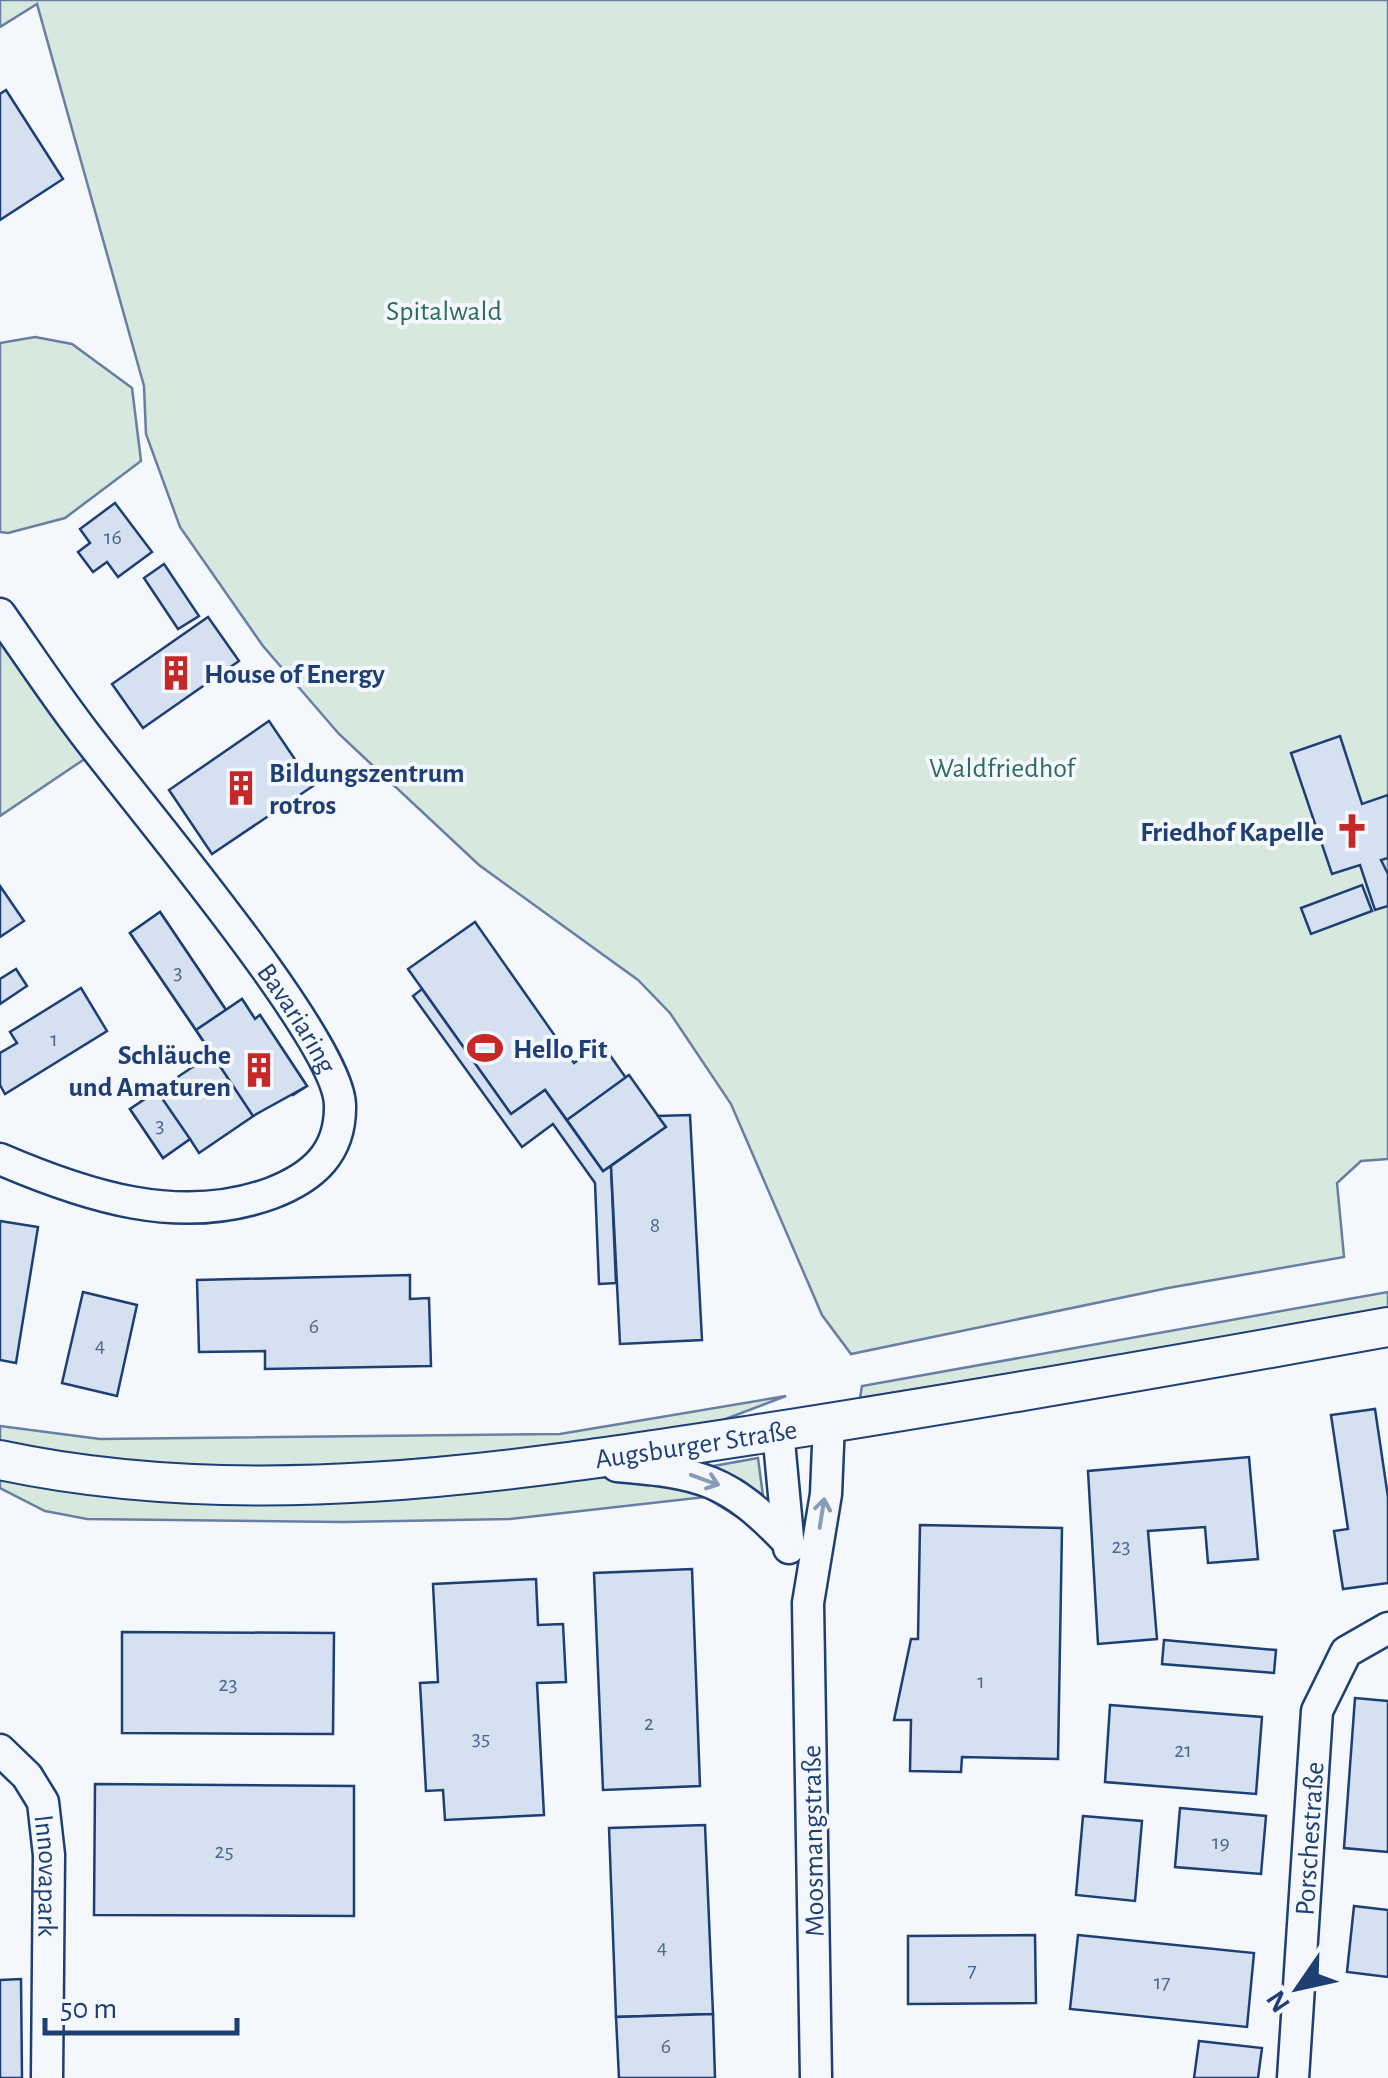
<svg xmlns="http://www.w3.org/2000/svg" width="1388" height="2078" font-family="'Alegreya Sans',sans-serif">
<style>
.green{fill:#d7e8df;stroke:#687fa3;stroke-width:2.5}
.building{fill:#d5e0f0;stroke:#1d3f73;stroke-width:2.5}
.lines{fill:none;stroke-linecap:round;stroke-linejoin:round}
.minor-casing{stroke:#1d3f73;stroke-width:35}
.major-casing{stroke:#1d3f73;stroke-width:42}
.minor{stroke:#f4f7fb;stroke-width:30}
.major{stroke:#f4f7fb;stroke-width:38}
.oneway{stroke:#889bb7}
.labels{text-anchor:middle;stroke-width:8;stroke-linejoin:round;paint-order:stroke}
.number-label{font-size:22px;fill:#4b6792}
.park-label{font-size:28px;fill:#2c6c60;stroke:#f4f7fb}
.poi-label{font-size:28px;font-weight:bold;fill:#1d3f73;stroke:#f4f7fb;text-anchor:start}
.street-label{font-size:28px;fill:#1d3f73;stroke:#f4f7fb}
</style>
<rect width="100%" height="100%" fill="#f4f7fb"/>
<g class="green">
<polygon points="0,0 1388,0 1388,1159 1361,1161 1337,1183 1344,1257 1168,1288 851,1354 822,1315 731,1104 670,1013 638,980 479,865 339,734 263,646 180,527 146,434 144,386 37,4 0,27"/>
<polygon points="35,337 72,344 132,388 141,461 65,518 8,533 0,532 0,343"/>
<polygon points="0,631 89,756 0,816"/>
<polygon points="1388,1292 1388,1312 860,1398 862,1386"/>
<polygon points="786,1396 723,1420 569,1446 324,1467 164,1470 0,1445 0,1426 100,1439 560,1434"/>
<polygon points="758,1458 763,1496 742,1480 708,1467"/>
<polygon points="0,1474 577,1474 708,1491 757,1529 705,1497 510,1519 343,1522 87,1519 45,1511 0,1488"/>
</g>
<g class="building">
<polygon points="6,90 63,179 0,220 0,94"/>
<polygon points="115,503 152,552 118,577 107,562 93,572 78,552 90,543 80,529"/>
<polygon points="164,564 199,616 178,629 144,578"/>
<polygon points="208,617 239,661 143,728 112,684"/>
<polygon points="269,721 313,786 212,854 169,790"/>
<polygon points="1340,736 1362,804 1388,795 1388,858 1381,860 1388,874 1388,906 1375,910 1360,865 1332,874 1291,753"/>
<polygon points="1362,885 1372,911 1311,934 1301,908"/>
<polygon points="0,886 24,921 0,937"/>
<polygon points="160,912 226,1010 242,999 255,1019 260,1015 307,1086 293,1095 290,1091 199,1153 190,1139 163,1158 130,1109 212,1054 130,933"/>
<polygon points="160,912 226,1010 196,1030 130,933"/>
<polygon points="475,922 574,1063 602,1044 626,1078 567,1120 545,1090 511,1114 408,969"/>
<polygon points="16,969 27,986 0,1004 0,979"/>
<polygon points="81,988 107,1031 5,1094 0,1085 0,1053 17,1043 10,1032"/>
<polygon points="422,989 511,1114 545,1090 603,1171 611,1166 616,1283 599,1284 595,1183 553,1124 522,1147 413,996"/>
<polygon points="242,999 255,1019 260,1015 307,1086 253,1116 196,1030"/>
<polygon points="629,1075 666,1127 603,1171 567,1120"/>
<polygon points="157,1091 190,1139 163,1158 130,1109"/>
<polygon points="690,1115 702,1340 620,1344 611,1166 666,1127 658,1116"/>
<polygon points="0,1221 38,1227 16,1363 0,1360"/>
<polygon points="410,1275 410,1299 429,1298 431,1366 265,1369 265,1351 199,1352 197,1280"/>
<polygon points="83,1292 137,1305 117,1396 62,1383"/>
<polygon points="1375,1409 1388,1497 1388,1583 1343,1589 1334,1531 1348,1529 1331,1415"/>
<polygon points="1249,1457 1258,1559 1208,1563 1205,1527 1148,1531 1157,1639 1098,1644 1088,1471"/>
<polygon points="920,1525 1062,1528 1058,1759 962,1757 961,1772 910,1771 911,1720 894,1720 911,1639 918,1639"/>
<polygon points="692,1569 700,1786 603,1790 594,1573"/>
<polygon points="536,1579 538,1625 563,1624 566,1682 537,1683 544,1815 445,1820 443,1790 426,1791 420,1683 438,1682 433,1584"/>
<polygon points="122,1632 334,1633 333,1734 122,1733"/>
<polygon points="1164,1640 1276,1650 1274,1673 1162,1664"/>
<polygon points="1355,1698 1388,1701 1388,1852 1344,1848"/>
<polygon points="1110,1705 1262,1717 1256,1794 1105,1782"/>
<polygon points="95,1784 354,1786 354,1916 94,1915"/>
<polygon points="1180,1808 1266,1816 1261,1874 1175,1867"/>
<polygon points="1083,1816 1142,1821 1135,1901 1076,1895"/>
<polygon points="705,1825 713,2014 616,2017 609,1828"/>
<polygon points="1354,1906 1388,1910 1388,1977 1347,1972"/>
<polygon points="1035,1935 1036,2003 908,2004 908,1936"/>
<polygon points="1078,1935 1254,1953 1247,2027 1070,2009"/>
<polygon points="21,1979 22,2078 0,2078 0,1980"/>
<polygon points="713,2014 715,2078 619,2078 616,2017"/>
<polygon points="1199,2041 1262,2048 1258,2078 1194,2078"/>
</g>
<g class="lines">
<defs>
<g id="minor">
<path id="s1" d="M0 614C26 651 51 689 79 726 128 793 339 1039 340 1105 341 1153 313 1177 272 1193 180 1227 86 1196 0 1159"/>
<polyline points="778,1431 789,1548"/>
<path d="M617 1466C701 1473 728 1479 787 1541"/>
<path id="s2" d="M0 1750 27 1776 43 1802 49 1855 47 2078"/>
<polyline points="816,2078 808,1603 826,1494 829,1422"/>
<path id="s3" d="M1293 2078 1317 1711 1346 1652 1388 1628"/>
</g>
<g id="major">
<path id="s4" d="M0 1460C248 1513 505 1473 753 1435 965 1402 1177 1365 1388 1327"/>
</g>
</defs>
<use href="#minor" class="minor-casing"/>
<use href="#major" class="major-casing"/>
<use href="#minor" class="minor"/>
<use href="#major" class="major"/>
</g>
<defs><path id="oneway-shaft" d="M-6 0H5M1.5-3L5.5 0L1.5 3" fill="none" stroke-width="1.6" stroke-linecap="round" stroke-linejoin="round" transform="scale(2.5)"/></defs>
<g class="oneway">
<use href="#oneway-shaft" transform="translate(705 1480) rotate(20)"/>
<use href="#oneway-shaft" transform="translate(822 1513) rotate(-81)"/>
</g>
<defs>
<symbol id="building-bare" viewBox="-9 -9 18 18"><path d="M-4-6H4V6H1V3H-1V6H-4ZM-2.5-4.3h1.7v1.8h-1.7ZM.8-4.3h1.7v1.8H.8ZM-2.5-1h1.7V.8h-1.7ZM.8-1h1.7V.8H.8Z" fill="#c62828" stroke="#f4f7fb" stroke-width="2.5" paint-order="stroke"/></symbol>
<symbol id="church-bare" viewBox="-9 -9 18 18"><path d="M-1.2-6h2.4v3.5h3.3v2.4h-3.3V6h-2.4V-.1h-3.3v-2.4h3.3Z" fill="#c62828" stroke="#f4f7fb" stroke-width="2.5" paint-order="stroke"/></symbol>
<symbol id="stadium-bare" viewBox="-9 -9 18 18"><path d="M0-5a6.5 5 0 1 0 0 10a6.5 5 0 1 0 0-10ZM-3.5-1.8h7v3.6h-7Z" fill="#c62828" stroke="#f4f7fb" stroke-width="2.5" paint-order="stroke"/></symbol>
</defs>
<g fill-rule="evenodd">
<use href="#building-bare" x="151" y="648" width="50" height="50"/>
<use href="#building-bare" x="216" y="763" width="50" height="50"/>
<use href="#church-bare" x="1327" y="806" width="50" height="50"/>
<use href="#stadium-bare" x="460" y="1023" width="50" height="50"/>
<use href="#building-bare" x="234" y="1045" width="50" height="50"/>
</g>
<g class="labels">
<g class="number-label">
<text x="113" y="544">16</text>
<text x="178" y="979">3</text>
<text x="54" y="1046">1</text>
<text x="160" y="1132">3</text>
<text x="655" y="1232">8</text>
<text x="314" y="1333">6</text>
<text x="100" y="1352">4</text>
<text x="1121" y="1553">23</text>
<text x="981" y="1688">1</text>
<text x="228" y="1691">23</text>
<text x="649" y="1730">2</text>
<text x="481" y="1745">35</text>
<text x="1183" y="1757">21</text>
<text x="1221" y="1849">19</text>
<text x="224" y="1858">25</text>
<text x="662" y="1954">4</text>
<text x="972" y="1977">7</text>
<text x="1162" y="1989">17</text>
<text x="666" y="2053">6</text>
</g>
<g class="park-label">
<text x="444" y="320">Spitalwald</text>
<text x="1002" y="777">Waldfriedhof</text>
</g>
<g class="poi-label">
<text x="204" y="683">House of Energy</text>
<text x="269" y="782">Bildungszentrum<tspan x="269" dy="32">rotros</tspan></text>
<text x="1324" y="841" text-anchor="end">Friedhof Kapelle</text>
<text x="513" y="1058">Hello Fit</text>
<text x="231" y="1064" text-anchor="end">Schläuche<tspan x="231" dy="32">und Amaturen</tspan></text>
</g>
<g class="street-label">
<text dy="10" stroke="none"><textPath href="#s1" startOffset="502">Bavariaring</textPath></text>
<text dy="10" stroke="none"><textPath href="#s4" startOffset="700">Augsburger Straße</textPath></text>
<text dy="10" stroke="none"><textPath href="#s3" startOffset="240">Porschestraße</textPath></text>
<text transform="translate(812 1841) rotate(-91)" y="10">Moosmangstraße</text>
<text dy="10" stroke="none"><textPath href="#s2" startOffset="142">Innovapark</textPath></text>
</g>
</g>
<g transform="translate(1298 1988) rotate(236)" stroke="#f4f7fb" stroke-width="8" paint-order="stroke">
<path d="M0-8L18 38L0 25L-18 38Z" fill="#1d3f73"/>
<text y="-15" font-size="28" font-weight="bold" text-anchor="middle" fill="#1d3f73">N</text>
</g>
<path d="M45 2018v15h192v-15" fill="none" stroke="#1d3f73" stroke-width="5"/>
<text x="60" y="2018" font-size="30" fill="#1d3f73" stroke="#f4f7fb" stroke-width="8" paint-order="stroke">50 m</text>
</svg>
